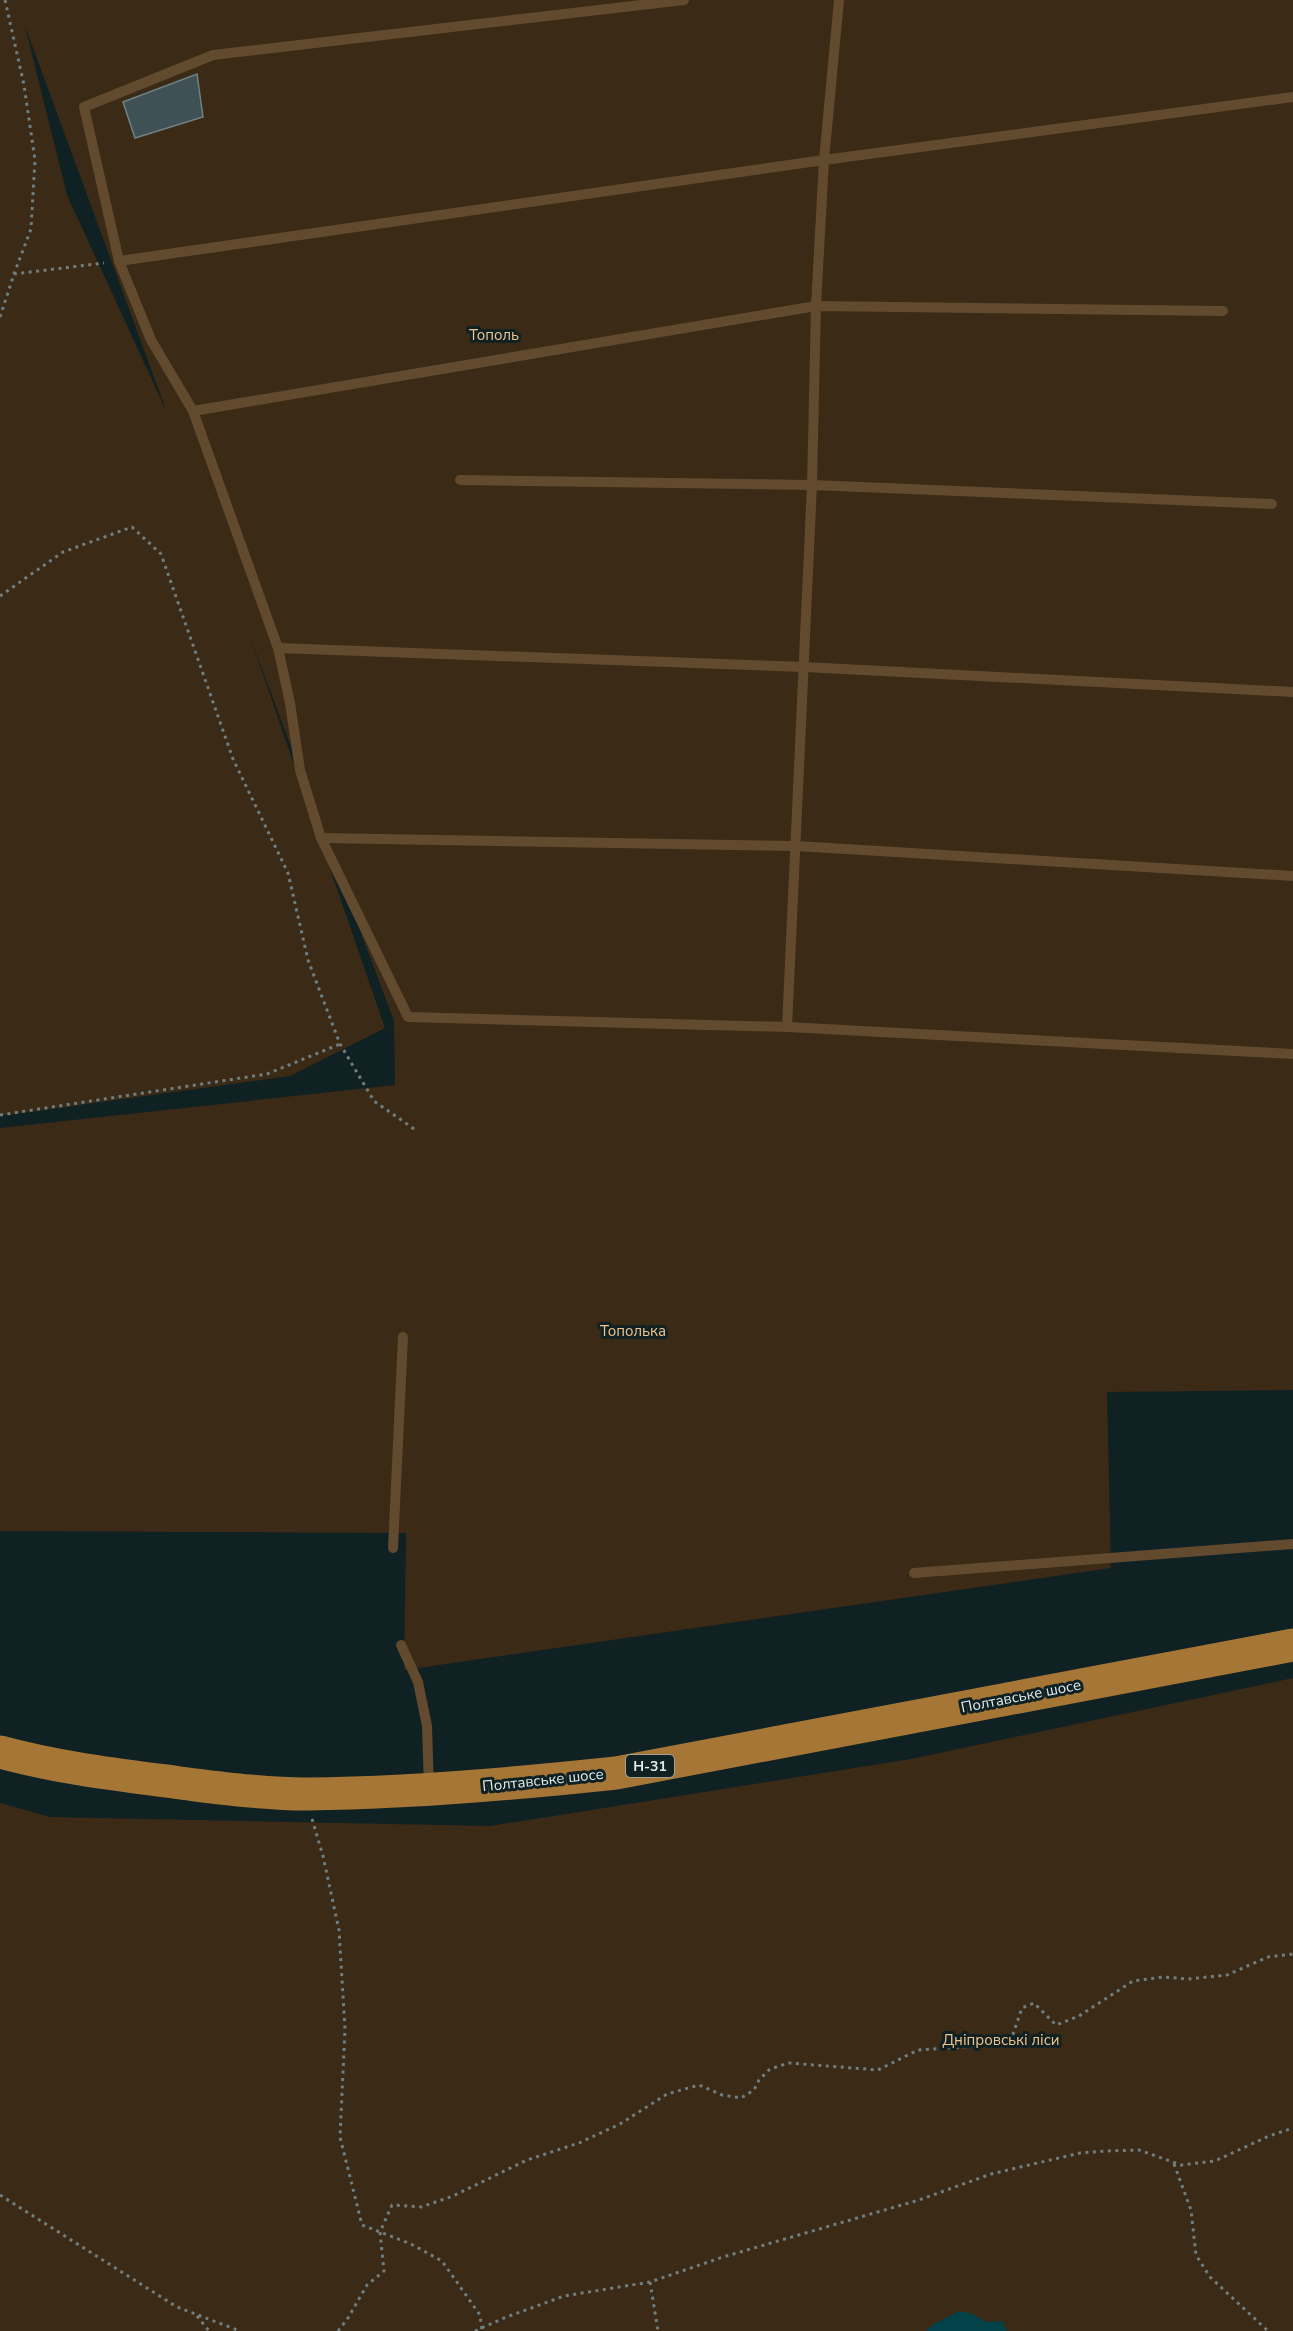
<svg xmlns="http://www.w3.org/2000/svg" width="1293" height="2331" font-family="'Nunito Sans',sans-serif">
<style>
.green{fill:#3a2a16;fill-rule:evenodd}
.water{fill:#024248}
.building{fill:#3f5154;stroke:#6e8284;stroke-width:1.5}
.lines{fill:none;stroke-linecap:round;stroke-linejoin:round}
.path{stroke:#707e80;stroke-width:3;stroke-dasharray:3 4.5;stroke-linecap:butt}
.lane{stroke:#624a2e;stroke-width:10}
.primary{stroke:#a67636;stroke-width:33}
.labels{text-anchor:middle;stroke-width:6;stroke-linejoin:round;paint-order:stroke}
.shield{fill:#102123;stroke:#a2aeb0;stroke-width:1.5}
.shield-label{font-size:14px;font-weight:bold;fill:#e0ebec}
.park-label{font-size:15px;fill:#f1c38c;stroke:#102123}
.street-label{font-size:15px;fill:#e0ebec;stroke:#102123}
</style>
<rect width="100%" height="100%" fill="#102123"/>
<g class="green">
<path d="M0 0H1293V1390L1107 1392 1111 1568 404 1670 406 1533 0 1531V1128L395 1085 394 1021 250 637 385 1028 290 1076 0 1116ZM25 26 165 407V408L67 195Z"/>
<polygon points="1293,1678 1293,2331 0,2331 0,1803 50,1817 490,1826 911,1759"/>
</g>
<polygon class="water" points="959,2311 973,2314 985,2322 1002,2321 1007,2331 926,2331 932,2325"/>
<polygon class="building" points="197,74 203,117 135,138 123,102"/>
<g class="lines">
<g class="path">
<polyline points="5,0 24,85 35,160 31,229 14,274"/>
<polyline points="0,317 14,274 104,263"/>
<polyline points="0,596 63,552 132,527 161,554 233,759 288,873 308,960 340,1044 374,1101 417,1131"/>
<polyline points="0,1115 267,1074 340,1044"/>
<polyline points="312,1819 323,1856 339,1930 345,2029 340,2137 362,2225 411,2244 442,2261 480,2315 482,2331"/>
<polyline points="1174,2164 1191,2210 1196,2255 1210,2277 1268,2331"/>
<polyline points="0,2195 177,2307 240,2331"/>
<polyline points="650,2282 658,2331"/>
<polyline points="197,2316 209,2331"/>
<polyline points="338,2331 348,2318 367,2285 384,2271 380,2232 392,2205 421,2207 453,2196 527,2160 579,2143 620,2124 667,2094 699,2085 722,2095 741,2098 754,2090 759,2080 770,2069 789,2063 878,2070 918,2050 992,2045 1012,2037 1022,2008 1034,2003 1056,2025 1079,2016 1133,1981 1163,1977 1188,1979 1227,1975 1268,1957 1293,1954"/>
<polyline points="475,2331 504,2318 564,2296 650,2282 723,2257 919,2200 991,2174 1080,2153 1105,2151 1139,2150 1181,2165 1215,2161 1269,2136 1293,2128"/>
</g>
<g class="lane">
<polyline points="684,0 213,55 84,107 119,261 151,340 193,411 278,648 290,703 300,770 321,838 408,1017 787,1027 1293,1054"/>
<polyline points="119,261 824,160 1293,97"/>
<polyline points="193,411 816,306 1223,311"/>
<polyline points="460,480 812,485 1272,504"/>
<polyline points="278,648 804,667 1293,692"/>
<polyline points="321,838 796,846 1293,876"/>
<polyline points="787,1027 812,485 816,306 824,160 839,0"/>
<polyline points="393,1548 403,1337"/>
<polyline points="914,1573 1293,1544"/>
<polyline points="401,1645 418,1682 427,1726 429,1787"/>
</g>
<path class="primary" d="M0 1752C58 1768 120 1775 180 1783 221 1788 265 1794 307 1794 410 1793 513 1784 616 1773L1293 1645"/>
</g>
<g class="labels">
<rect class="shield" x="626" y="1755" width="48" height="22" rx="4.5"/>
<g class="shield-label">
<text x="650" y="1771">Н-31</text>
</g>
<g class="park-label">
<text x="494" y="340">Тополь</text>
<text x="633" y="1336">Тополька</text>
<text x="1001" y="2045">Дніпровські ліси</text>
</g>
<g class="street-label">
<text transform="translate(1021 1696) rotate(-11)" y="5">Полтавське шосе</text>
<text transform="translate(543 1780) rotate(-6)" y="5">Полтавське шосе</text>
</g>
</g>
</svg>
